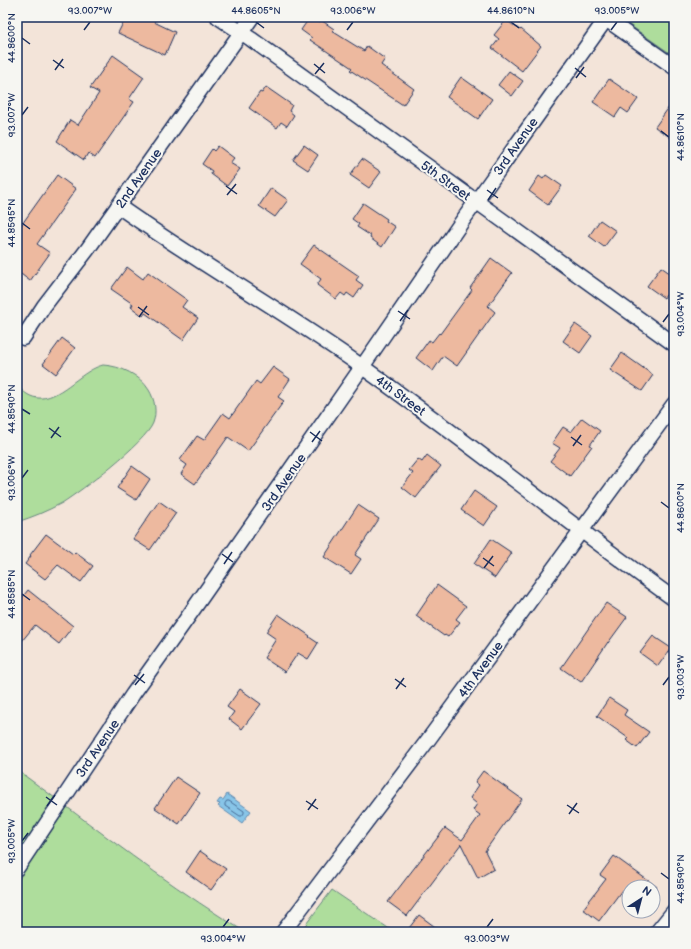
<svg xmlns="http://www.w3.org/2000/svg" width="691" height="949" font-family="'Balsamiq Sans',sans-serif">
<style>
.green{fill:#aedd9c;stroke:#64867d}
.water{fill:#88c5e8;stroke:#5c89b1}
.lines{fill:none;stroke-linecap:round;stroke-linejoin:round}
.shore{stroke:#476b95;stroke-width:1}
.building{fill:#edb99f;stroke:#1b2f5e}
.street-casing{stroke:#1b2f5e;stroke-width:17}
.street{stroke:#f6f6f2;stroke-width:14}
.ticks{fill:none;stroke:#1b2f5e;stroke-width:1.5}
.labels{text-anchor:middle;stroke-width:4;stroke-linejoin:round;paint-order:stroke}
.street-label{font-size:13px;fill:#1b2f5e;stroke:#f6f6f2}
.neatline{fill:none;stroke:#1b2f5e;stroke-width:1.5}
.ticks-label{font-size:10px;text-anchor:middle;fill:#1b2f5e}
</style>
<rect width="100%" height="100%" fill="#f3e4d9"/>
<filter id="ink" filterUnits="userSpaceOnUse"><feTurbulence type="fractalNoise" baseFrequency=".025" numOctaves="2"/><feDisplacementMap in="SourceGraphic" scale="8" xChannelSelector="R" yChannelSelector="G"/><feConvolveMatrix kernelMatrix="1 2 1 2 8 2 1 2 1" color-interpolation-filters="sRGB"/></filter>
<g filter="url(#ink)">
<g class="green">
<polygon points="618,17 674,17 674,56"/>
<path d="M103 365C121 366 140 375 149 390 155 400 157 412 153 423 146 442 81 491 62 503 47 511 33 517 17 522V385C47 421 74 372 103 365Z"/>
<polygon points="17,770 55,798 17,854"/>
<path d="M67 807C125 851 183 894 245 932H17V882Z"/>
<polygon points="332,890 394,932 300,932"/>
</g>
<polygon class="water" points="227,794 251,811 242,823 218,806 220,804 217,803 220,799 223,800"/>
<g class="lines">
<polygon class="shore" points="227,801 229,801 244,811 244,813 242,816 240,816 225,806 225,804"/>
</g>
<g class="building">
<polygon points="126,17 157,17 154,22 175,32 165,55 118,33"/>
<polygon points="310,17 312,17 320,22 321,20 334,29 332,31 364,51 367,46 385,59 381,65 414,89 403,105 350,70 352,68 310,40 312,38 301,30"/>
<polygon points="506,20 520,30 521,29 541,46 522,71 492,48 499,39 494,35"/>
<polygon points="113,55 144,77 129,99 134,102 95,158 88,153 84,160 57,141 70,120 78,125 99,93 90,88"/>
<polygon points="509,71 523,81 512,96 498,85"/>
<polygon points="461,77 492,99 478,119 447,97"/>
<polygon points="609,79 638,99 628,113 621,108 615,117 593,102"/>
<polygon points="266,87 292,105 289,111 294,115 287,126 281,122 277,128 249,108 260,92 262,93"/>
<polygon points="674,100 674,140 655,127"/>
<polygon points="304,145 318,155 308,170 293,160"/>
<polygon points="218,146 234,158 230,163 240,169 227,186 211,174 212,171 202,164 212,149 214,151"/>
<polygon points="362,159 381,172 369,188 350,175"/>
<polygon points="57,175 76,189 37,244 50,253 30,281 17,271 17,231"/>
<polygon points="546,175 562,186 548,205 529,191 539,176 543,179"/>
<polygon points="271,188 288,200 275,217 259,206"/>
<polygon points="363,203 387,219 386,221 395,227 382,247 370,238 371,236 357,227 359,224 352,219"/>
<polygon points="600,220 616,231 604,247 589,236"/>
<polygon points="314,245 359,276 356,280 363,285 354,298 347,293 345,296 341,293 336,299 317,285 321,279 300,264"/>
<polygon points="491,258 512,273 488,306 495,312 457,366 443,356 433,371 416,358 429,340 432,342 439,333 440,334 472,290 470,288"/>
<polygon points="127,267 143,279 148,272 187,300 182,307 198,318 183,340 145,313 143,316 131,307 133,304 111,289"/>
<polygon points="661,267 674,276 674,300 666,295 664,298 647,286"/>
<polygon points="575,324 592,336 580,353 563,341"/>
<polygon points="62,338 75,348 56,374 43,364"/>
<polygon points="622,353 653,375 642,391 610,370"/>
<polygon points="273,367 290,379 278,397 284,401 248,451 228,437 195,484 181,474 187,465 180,460 197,436 204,440 223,413 230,418 256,381 260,384"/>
<polygon points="582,418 600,431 590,445 592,446 570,476 550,461 560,448 552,443 563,427 571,432"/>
<polygon points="427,455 441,466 416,498 402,487 413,473 409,470 418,459 422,462"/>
<polygon points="132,466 150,479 136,500 117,488"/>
<polygon points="474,491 497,507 484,526 461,510"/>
<polygon points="159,501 176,513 150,550 133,539"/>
<polygon points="358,505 379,519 355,555 361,559 351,574 324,557"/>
<polygon points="46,534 73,554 75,552 93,566 81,582 58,565 45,579 25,564 31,556 30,555"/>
<polygon points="491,539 512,553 495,578 474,564"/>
<polygon points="437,585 466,606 456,619 460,622 448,637 445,635 444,636 416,616"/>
<polygon points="28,590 73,626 59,644 35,625 17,647 17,604"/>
<polygon points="606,603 627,617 608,643 608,642 581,682 561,668"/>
<polygon points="278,614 310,636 309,637 318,643 308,659 298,653 285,672 264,658 276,639 266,632"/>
<polygon points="653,636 671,648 658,666 640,653"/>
<polygon points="240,689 261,704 242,729 229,719 234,712 227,707"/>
<polygon points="609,698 627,710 624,715 649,732 637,748 626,740 628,738 597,716"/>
<polygon points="483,771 522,799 485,851 494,869 478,878 461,844 407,916 388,902 445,828 462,840 480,815 473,810 477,804 470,798 479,785 475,782"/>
<polygon points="176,777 200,793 179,824 155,808"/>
<polygon points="200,851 226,869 211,890 186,872"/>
<polygon points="614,856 657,887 629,887 629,896 622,890 599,921 583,909 606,879 600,875"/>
<polygon points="419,915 442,932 406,932"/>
</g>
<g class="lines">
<defs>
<g id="street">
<polyline points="218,17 251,39 674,344"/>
<polyline points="603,17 674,67"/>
<path d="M118 206C197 262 282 310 361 366 467 441 568 523 674 599"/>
<polyline points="23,338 44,306 87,250 252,17"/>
<polyline points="17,868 133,694 183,624 362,367 463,220 606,19"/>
<polyline points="283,932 428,740 674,404"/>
<polyline points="657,932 674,911"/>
</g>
</defs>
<use href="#street" class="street-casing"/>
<use href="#street" class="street"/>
</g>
</g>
<path class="ticks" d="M256 22 264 28M511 22 519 28M84 30 90 22M347 30 353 22M611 30 617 22M22 38 30 44M53 60 64 68M314 64 325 73M575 68 586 77M55 70 63 59M315 74 324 63M576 78 584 67M22 115 28 107M661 131 669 137M226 186 237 194M487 190 498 198M227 195 236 184M488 200 496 188M22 223 30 229M138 307 149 315M398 311 410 319M139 317 147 306M400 321 408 310M663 322 669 314M22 409 30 414M49 428 61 437M310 432 322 441M571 437 582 445M51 438 59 427M312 442 320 431M573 446 581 435M22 478 28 470M661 502 669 508M222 554 233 562M483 558 494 566M224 564 232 552M484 568 493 556M22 594 30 600M134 675 145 683M395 679 406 687M135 685 144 674M663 685 669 677M396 689 404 678M46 797 57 805M306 801 318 809M567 805 579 813M47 806 55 795M308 810 316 799M569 814 577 803M22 841 28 833M661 873 669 879M223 927 229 919M487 927 493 919"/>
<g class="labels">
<g class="street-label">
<text transform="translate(515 146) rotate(-55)" y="5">3rd Avenue</text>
<text transform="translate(138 178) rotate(-55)" y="5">2nd Avenue</text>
<text transform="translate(446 180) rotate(36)" y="5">5th Street</text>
<text transform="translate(401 395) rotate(36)" y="5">4th Street</text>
<text transform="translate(283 482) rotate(-55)" y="5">3rd Avenue</text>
<text transform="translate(480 669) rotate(-54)" y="5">4th Avenue</text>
<text transform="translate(97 748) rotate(-56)" y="5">3rd Avenue</text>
</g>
</g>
<rect width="691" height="949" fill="none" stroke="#f6f6f2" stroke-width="44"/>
<g transform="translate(641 899) rotate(36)"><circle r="19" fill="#f6f6f2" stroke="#9ea6b7"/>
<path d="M0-3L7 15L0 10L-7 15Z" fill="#1b2f5e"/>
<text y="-6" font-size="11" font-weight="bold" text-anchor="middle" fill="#1b2f5e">N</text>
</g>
<rect x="22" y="22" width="647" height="905" class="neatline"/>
<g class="ticks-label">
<text x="90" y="14">93.007°W</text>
<text x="256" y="14">44.8605°N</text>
<text x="353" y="14">93.006°W</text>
<text x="511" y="14">44.8610°N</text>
<text x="617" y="14">93.005°W</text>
<text transform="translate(11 38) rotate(-90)" y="4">44.8600°N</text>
<text transform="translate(11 115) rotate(-90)" y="4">93.007°W</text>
<text transform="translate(680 137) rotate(-90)" y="4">44.8610°N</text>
<text transform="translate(11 223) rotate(-90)" y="4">44.8595°N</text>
<text transform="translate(680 314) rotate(-90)" y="4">93.004°W</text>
<text transform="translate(11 409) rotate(-90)" y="4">44.8590°N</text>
<text transform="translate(11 478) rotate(-90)" y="4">93.006°W</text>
<text transform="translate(680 508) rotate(-90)" y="4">44.8600°N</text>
<text transform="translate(11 594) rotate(-90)" y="4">44.8585°N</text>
<text transform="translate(680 677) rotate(-90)" y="4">93.003°W</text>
<text transform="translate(11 841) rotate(-90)" y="4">93.005°W</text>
<text transform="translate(680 879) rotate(-90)" y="4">44.8590°N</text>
<text x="223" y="942">93.004°W</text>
<text x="487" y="942">93.003°W</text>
</g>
</svg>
